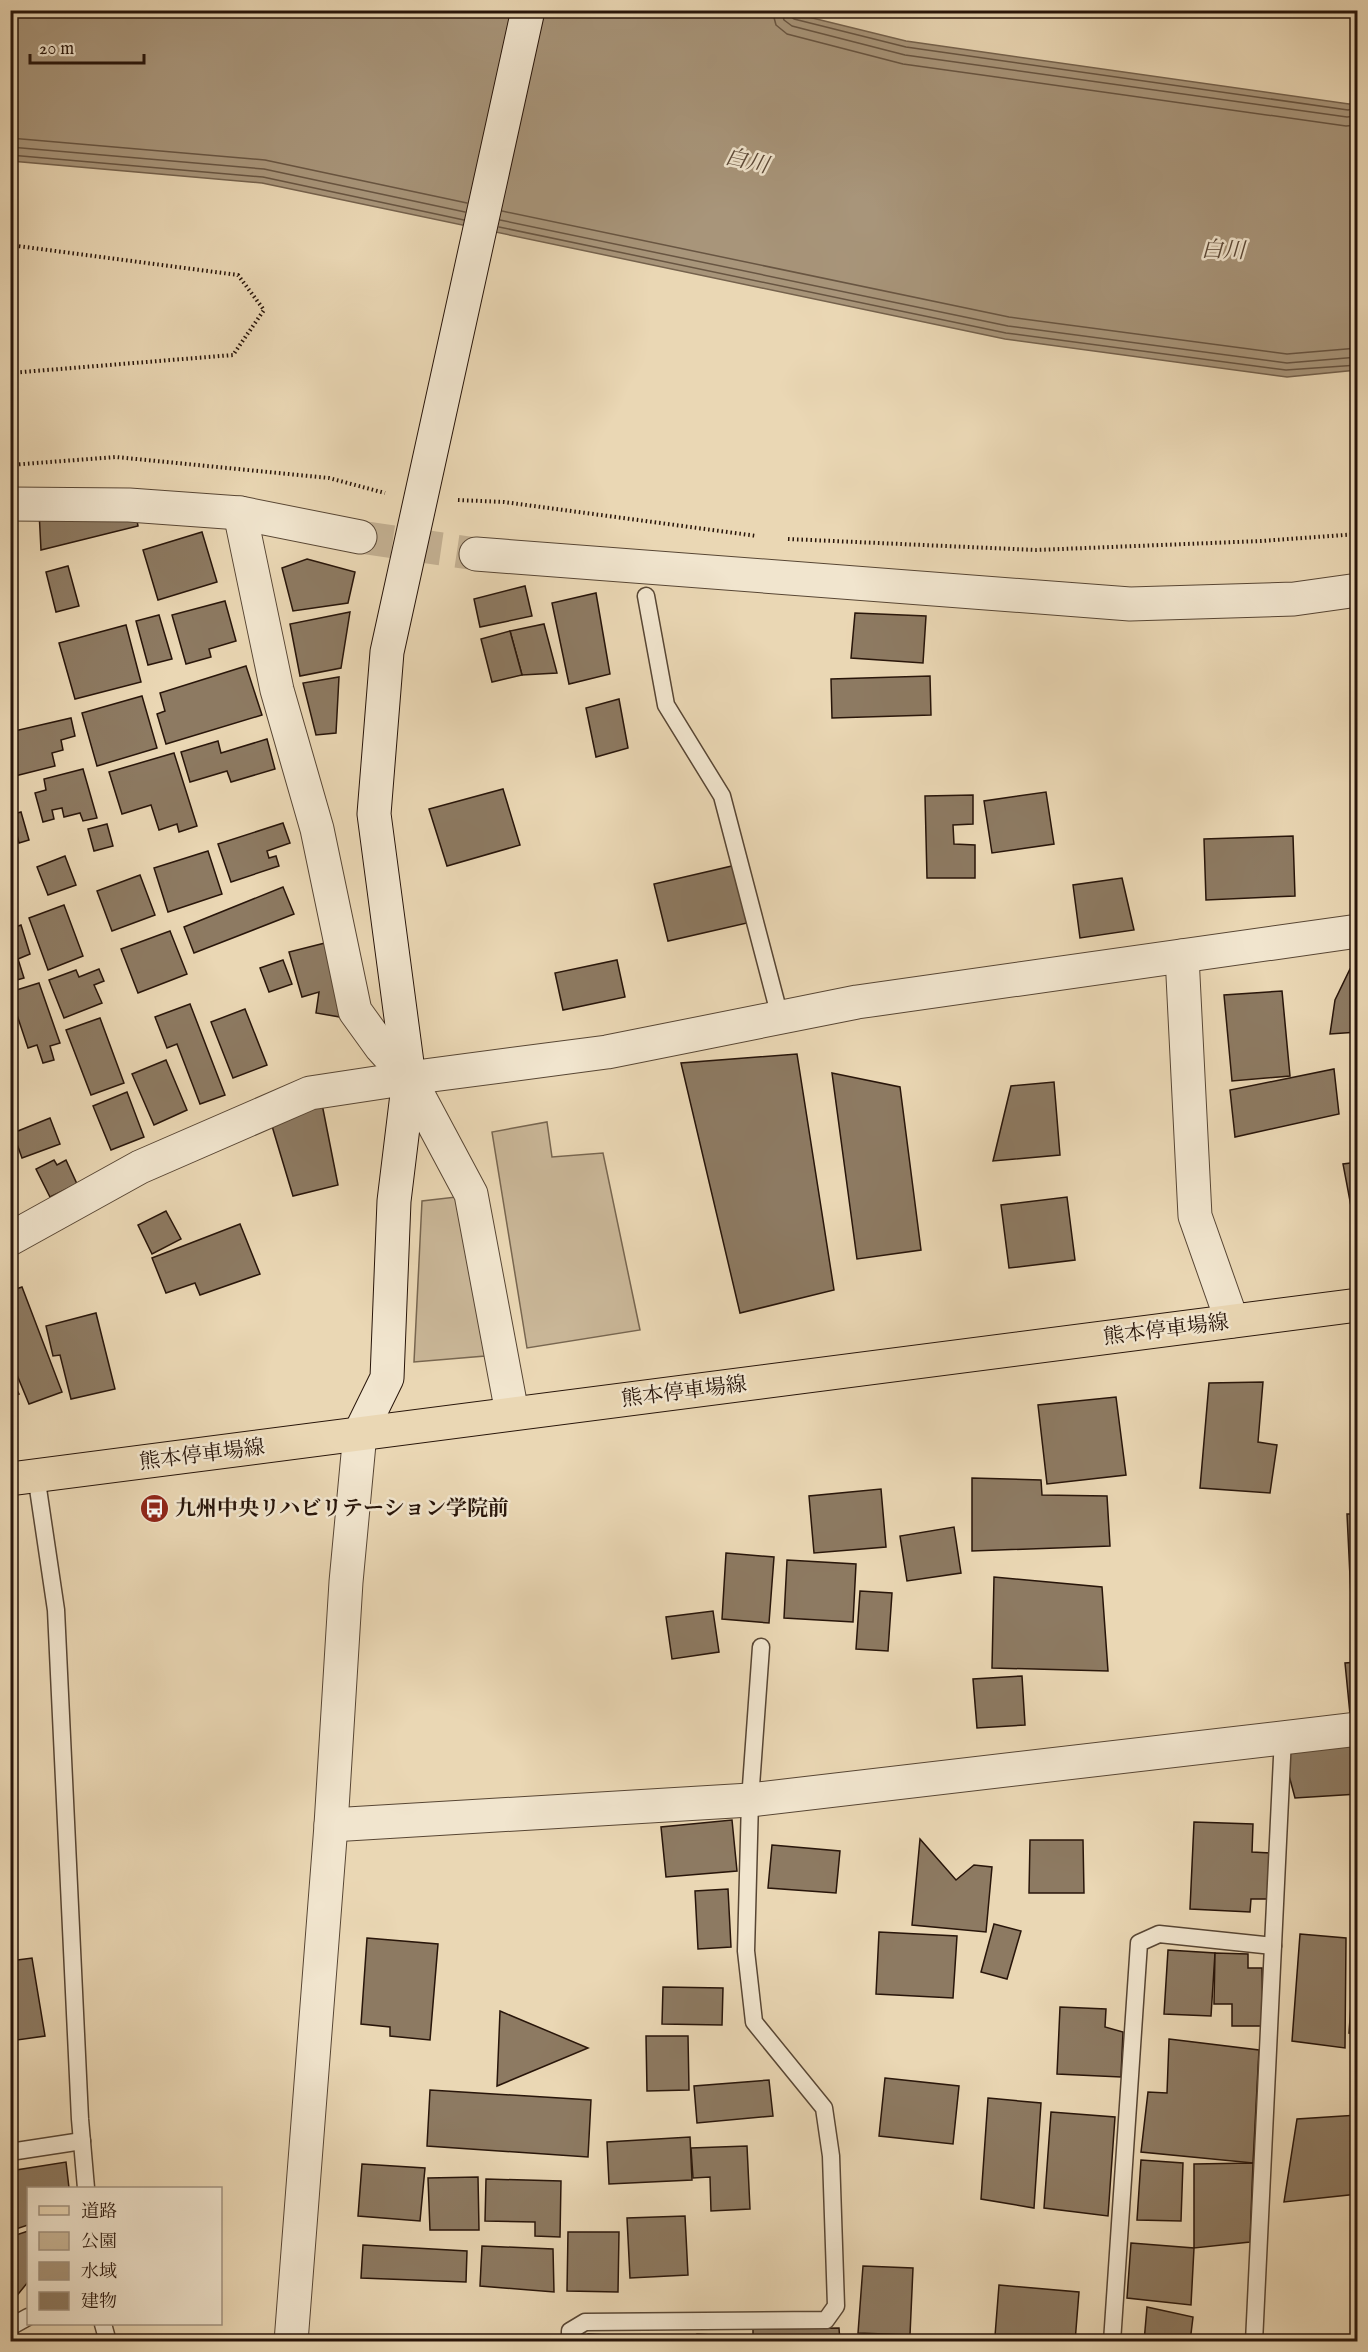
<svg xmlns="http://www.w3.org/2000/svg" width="1368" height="2352" font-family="'IM FELL English','Noto Serif JP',serif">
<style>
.green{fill:#c9b697;stroke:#786650;stroke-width:1.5}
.water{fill:#a8957a;stroke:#75624d;stroke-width:1.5}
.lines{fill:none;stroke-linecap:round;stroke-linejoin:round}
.shore{stroke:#685542;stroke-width:1.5}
.building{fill:#8d7a62;stroke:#28150a;stroke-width:1.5}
.street-tunnel{stroke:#c3b092;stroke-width:33;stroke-dasharray:33 16;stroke-linecap:butt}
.lane-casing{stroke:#584634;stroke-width:19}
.street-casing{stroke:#584634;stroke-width:35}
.secondary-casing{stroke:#28150a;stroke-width:35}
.primary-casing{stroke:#28150a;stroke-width:35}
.path{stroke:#28150a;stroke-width:4;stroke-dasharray:1.5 3;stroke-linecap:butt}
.lane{stroke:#f1e5ce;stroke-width:16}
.street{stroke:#f1e5ce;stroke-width:33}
.secondary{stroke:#f1e5ce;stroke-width:33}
.primary{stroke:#ead7b4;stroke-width:33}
.labels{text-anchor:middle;stroke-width:5;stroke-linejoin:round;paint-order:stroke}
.street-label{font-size:21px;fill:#28150a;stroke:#f1e5ce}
.poi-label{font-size:21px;font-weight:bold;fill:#28150a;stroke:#f1e5ce;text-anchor:start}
.water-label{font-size:22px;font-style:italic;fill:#5b4837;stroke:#f1e5ce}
</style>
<rect width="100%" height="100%" fill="#ead7b4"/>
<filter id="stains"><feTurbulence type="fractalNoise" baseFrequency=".00333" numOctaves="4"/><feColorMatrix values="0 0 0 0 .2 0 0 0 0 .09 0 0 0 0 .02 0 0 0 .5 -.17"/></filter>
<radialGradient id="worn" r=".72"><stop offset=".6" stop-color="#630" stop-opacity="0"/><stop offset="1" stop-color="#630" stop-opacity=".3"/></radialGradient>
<g class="green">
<polygon points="547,1122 552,1157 603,1153 640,1330 527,1348 492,1132"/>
<polygon points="456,1197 485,1356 414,1362 422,1201"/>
</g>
<polygon class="water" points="10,11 784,11 906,41 1349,104 1357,102 1357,370 1287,377 1005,339 262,183 11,161"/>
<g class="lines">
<g class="shore">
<polyline points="772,10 776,25 787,34 903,64 1346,126 1358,125"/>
<polyline points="781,10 784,20 792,26 905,55 1347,117 1358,116"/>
<polyline points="789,10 790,16 794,19 906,47 1348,110 1358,108"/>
<polyline points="10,138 265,160 467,203"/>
<polyline points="10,147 264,169 465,212"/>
<polyline points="10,155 263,177 464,220"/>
<polyline points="502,211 1009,317 1287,354 1358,348"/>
<polyline points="500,220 1008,326 1287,363 1358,357"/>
<polyline points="499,227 1006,333 1286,370 1358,365"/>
</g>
</g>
<g class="building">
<polygon points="135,510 138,526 41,550 39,511"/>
<polygon points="202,532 217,582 158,600 143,550"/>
<polygon points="307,559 355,572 348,603 293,611 282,568"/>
<polygon points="68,566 79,606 56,612 46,572"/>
<polygon points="525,586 532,616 480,627 474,599"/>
<polygon points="596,593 610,674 569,684 552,603"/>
<polygon points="225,601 236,641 209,649 211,657 186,664 172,615"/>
<polygon points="350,612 341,668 300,676 290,624"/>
<polygon points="855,613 926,616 923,663 851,658"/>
<polygon points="159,615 172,659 148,665 136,621"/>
<polygon points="544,624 557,673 522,675 510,631"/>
<polygon points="126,625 141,682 75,699 59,643"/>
<polygon points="510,631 522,675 492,682 481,639"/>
<polygon points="246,666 262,715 166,744 157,714 165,711 160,693"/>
<polygon points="930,676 931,715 832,718 831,679"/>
<polygon points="339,677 336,733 316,735 303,683"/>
<polygon points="142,696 157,748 97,766 82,713"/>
<polygon points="619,699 628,748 596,757 586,708"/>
<polygon points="71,718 75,736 61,740 63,750 52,753 55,766 11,777 10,732"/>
<polygon points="267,739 275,769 231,782 227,771 190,782 181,752 218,741 221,753"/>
<polygon points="174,753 197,826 179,832 177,824 159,830 151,805 122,814 109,772"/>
<polygon points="83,769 97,818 83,821 80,813 64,817 62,808 52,810 54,819 43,822 35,793 46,790 44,779"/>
<polygon points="503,789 520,845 447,866 429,809"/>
<polygon points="1046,792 1054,844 992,853 984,801"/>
<polygon points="973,795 973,824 953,825 954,844 975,845 975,878 927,878 925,796"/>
<polygon points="21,812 29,840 19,843 16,831 10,833 10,815"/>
<polygon points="283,823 290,843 267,851 269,858 276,856 279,866 231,882 218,844"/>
<polygon points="107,824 113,846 94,851 88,829"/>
<polygon points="1293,836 1295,896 1206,900 1204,839"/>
<polygon points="208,851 222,894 168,912 154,868"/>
<polygon points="65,856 76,885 48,895 37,867"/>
<polygon points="732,866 747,923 668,941 654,884"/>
<polygon points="140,875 155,915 112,931 97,891"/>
<polygon points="1122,878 1134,930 1080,938 1073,885"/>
<polygon points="283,887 294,914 194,953 184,927"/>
<polygon points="64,905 83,956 48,970 29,918"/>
<polygon points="21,925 30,954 18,959 24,978 10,982 10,929"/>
<polygon points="170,931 187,974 138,993 121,949"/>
<polygon points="329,942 340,990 340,1017 316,1013 319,992 302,997 289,952"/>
<polygon points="283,960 292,984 269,992 260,968"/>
<polygon points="617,960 625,997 563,1010 555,973"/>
<polygon points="1358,961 1358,1032 1330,1034 1335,1000 1350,969"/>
<polygon points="99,969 104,981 94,985 102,1003 64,1018 49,980 76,970 79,977"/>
<polygon points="39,983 60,1043 50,1046 54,1060 43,1063 37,1045 28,1048 10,994 10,992"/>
<polygon points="1282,991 1290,1076 1232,1081 1224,995"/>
<polygon points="190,1004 225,1095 200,1104 177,1044 167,1048 155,1017"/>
<polygon points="245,1009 267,1065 233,1078 211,1022"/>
<polygon points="100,1018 124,1083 91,1095 66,1030"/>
<polygon points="797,1054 834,1290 740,1313 681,1063"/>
<polygon points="166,1060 187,1110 154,1125 132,1074"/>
<polygon points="1334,1069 1339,1114 1235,1137 1230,1090"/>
<polygon points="832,1073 900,1087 921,1250 857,1259"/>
<polygon points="1054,1082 1060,1155 993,1161 1011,1086"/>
<polygon points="127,1092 144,1137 111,1150 93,1106"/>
<polygon points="322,1104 338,1185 293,1196 269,1116"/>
<polygon points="50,1118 60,1144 22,1158 13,1133"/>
<polygon points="54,1160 57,1165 66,1160 77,1184 50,1197 36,1169"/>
<polygon points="1358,1162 1358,1238 1357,1238 1343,1164"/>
<polygon points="1067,1197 1075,1260 1009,1268 1001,1205"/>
<polygon points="166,1211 181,1239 152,1254 138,1225"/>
<polygon points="240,1224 260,1274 200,1295 195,1283 166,1293 152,1258"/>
<polygon points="22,1287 62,1392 29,1404 10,1358 10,1291"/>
<polygon points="96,1313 115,1389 71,1399 60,1355 53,1356 46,1326"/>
<polygon points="10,1375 19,1394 10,1397"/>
<polygon points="1263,1382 1258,1442 1277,1445 1270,1493 1200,1488 1209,1383"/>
<polygon points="1116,1397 1126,1475 1047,1484 1038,1405"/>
<polygon points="972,1478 1041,1480 1042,1495 1107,1496 1110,1546 972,1551"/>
<polygon points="881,1489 886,1547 814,1553 809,1496"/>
<polygon points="1347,1514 1358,1514 1358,1639 1353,1639"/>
<polygon points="954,1527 961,1573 907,1581 900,1536"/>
<polygon points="726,1553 774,1557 769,1623 722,1619"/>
<polygon points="787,1560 856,1564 853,1622 784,1618"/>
<polygon points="994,1577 1102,1587 1108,1671 992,1668"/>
<polygon points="860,1591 892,1593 888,1651 856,1649"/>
<polygon points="713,1611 719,1652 672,1659 666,1617"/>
<polygon points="1358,1662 1358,1713 1350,1714 1345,1663"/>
<polygon points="1022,1676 1025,1725 977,1728 973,1679"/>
<polygon points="1358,1743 1358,1794 1295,1798 1282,1749"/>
<polygon points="732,1820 737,1871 666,1877 661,1827"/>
<polygon points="1194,1822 1253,1824 1252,1852 1270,1853 1268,1899 1251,1899 1250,1912 1190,1909"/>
<polygon points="920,1839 956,1880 974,1865 992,1867 986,1932 912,1925"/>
<polygon points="1030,1840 1083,1840 1084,1893 1029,1893"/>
<polygon points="772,1845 840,1851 836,1893 768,1888"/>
<polygon points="728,1889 731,1947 698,1949 695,1891"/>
<polygon points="994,1924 1021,1931 1007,1979 981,1972"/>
<polygon points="879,1932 957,1936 953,1998 876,1994"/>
<polygon points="1300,1934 1346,1938 1345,2048 1292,2041"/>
<polygon points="1356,1936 1358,1936 1358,2034 1349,2033"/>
<polygon points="367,1938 438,1944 430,2040 390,2036 390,2027 361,2024"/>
<polygon points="1168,1950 1215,1953 1211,2016 1164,2014"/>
<polygon points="1215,1953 1248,1954 1248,1968 1262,1968 1263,2026 1232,2026 1232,2004 1214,2004"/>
<polygon points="32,1958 45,2036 10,2041 10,1961"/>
<polygon points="663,1987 723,1988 722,2025 662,2024"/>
<polygon points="1060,2007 1106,2009 1105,2027 1123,2032 1121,2077 1057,2074"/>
<polygon points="500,2011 588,2048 497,2086"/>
<polygon points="646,2036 688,2036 689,2090 647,2091"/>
<polygon points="1169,2039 1259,2050 1253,2163 1141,2152 1148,2092 1167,2093"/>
<polygon points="885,2078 959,2086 953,2144 879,2136"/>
<polygon points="769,2080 773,2116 697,2123 694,2086"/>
<polygon points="430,2090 591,2100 588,2157 427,2146"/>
<polygon points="988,2098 1041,2103 1034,2208 981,2199"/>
<polygon points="1051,2112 1115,2117 1108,2216 1044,2208"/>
<polygon points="1358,2115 1358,2194 1284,2202 1297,2119"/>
<polygon points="690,2137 692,2180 609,2184 607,2142"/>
<polygon points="747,2146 750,2209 711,2211 710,2177 693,2178 691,2148"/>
<polygon points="1141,2160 1183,2163 1181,2221 1137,2220"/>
<polygon points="66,2162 69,2188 28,2188 28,2225 10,2231 10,2171"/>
<polygon points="1253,2163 1250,2242 1194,2248 1194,2164"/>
<polygon points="362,2164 425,2168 420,2221 358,2216"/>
<polygon points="478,2177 479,2230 430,2230 428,2178"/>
<polygon points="486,2179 561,2181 560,2237 535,2236 535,2222 485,2221"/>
<polygon points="685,2216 688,2275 630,2278 627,2218"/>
<polygon points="28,2231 28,2282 10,2304 13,2236"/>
<polygon points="568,2232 619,2232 618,2292 567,2291"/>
<polygon points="1131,2243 1194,2248 1191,2305 1127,2298"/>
<polygon points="363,2245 467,2251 466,2282 361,2278"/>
<polygon points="482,2246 553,2249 554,2292 480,2286"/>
<polygon points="863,2266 913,2268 910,2335 858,2333"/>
<polygon points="999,2285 1079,2292 1075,2342 995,2336"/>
<polygon points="1147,2307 1193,2317 1190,2342 1144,2342"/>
<polygon points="839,2328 840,2342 753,2342 753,2329"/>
<polygon points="588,2334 697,2340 697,2334 712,2335 711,2342 588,2342"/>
<polygon points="193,2337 258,2342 193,2342"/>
</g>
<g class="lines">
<polyline class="street-tunnel" points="360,537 476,554"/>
<defs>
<g id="lane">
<polyline points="646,596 666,705 722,796 780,1017"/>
<polyline points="36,1475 56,1610 80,2119 86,2188"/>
<polyline points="10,2152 82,2141"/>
<polyline points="103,2324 108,2342"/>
<polyline points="10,2327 28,2317"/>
<polyline points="570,2342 570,2331 585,2322 826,2320 836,2306 831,2156 824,2108 754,2022 746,1951 750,1800 761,1647"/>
<polyline points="1112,2342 1139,1943 1159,1934 1273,1946"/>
<polyline points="1254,2342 1283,1737"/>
</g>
<g id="street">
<polyline points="10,504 129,505 240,513 360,537"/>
<polyline points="240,513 277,690 317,829 355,1011 381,1047 409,1078 471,1194 512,1413"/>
<polyline points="476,554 1130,604 1294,599 1358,590"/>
<polyline points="1182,956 1195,1216 1232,1321"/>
<polyline points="10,1239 140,1167 310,1093 409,1078 607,1052 857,1002 1358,931"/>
<polyline points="331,1825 750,1800 1358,1729"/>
<polyline points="291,2342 331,1825 346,1582 360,1433"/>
</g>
<polyline id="secondary" points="360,1433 387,1378 394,1201 409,1078 374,814 387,652 528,10"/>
<polyline id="primary" points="10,1479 1358,1305"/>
</defs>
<use href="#lane" class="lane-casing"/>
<use href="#street" class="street-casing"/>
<use href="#secondary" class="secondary-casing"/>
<use href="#primary" class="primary-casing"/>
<g class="path">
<polyline points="10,245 238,275 264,310 233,355 10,373"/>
<polyline points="10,465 116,457 329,478 385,493"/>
<polyline points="458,500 504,502 757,536"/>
<polyline points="788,539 1036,550 1261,541 1358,534"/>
</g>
<use href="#lane" class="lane"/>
<use href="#street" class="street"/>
<use href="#secondary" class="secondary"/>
<use href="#primary" class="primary"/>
</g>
<defs>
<symbol id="bus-disc" viewBox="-11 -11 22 22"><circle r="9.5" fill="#8f2418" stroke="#f1e5ce"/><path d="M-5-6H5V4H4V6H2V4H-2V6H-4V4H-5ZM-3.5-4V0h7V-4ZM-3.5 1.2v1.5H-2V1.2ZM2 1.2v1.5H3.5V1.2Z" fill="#fff"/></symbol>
</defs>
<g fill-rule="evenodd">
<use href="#bus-disc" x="138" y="1492" width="33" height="33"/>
</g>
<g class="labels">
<g class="street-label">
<text transform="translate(1166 1329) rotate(-7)" y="7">熊本停車場線</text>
<text transform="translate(684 1391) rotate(-7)" y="7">熊本停車場線</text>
<text transform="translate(202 1454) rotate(-7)" y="7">熊本停車場線</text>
</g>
<g class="poi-label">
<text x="175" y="1515">九州中央リハビリテーション学院前</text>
</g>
<g class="water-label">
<text transform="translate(747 160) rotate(13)" y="8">白川</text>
<text transform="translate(1223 249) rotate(2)" y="8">白川</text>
</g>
</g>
<rect width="1368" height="2352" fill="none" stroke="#ead7b4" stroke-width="36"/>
<rect x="12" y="12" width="1344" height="2328" fill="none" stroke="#28150a" stroke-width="3"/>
<rect x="18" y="18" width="1332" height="2316" fill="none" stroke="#28150a" stroke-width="1.5"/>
<rect x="27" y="2187" width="195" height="138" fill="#f1e5ce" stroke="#a19280" stroke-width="1.5"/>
<rect x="39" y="2206" width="30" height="9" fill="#ead7b4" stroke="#a19280" stroke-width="1.5"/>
<text x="81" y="2217" font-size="18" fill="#28150a">道路</text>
<rect x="39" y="2232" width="30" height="18" fill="#c9b697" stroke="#a19280" stroke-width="1.5"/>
<text x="81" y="2247" font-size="18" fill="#28150a">公園</text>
<rect x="39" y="2262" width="30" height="18" fill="#a8957a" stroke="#a19280" stroke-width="1.5"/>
<text x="81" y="2277" font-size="18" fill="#28150a">水域</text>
<rect x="39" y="2292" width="30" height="18" fill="#8d7a62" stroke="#a19280" stroke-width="1.5"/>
<text x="81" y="2307" font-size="18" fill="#28150a">建物</text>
<path d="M30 54v9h114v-9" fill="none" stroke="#28150a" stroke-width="3"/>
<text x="39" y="54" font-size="18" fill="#28150a" stroke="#f1e5ce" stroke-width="4.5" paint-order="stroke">20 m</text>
<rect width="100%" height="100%" filter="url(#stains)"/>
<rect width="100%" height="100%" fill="url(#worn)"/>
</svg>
